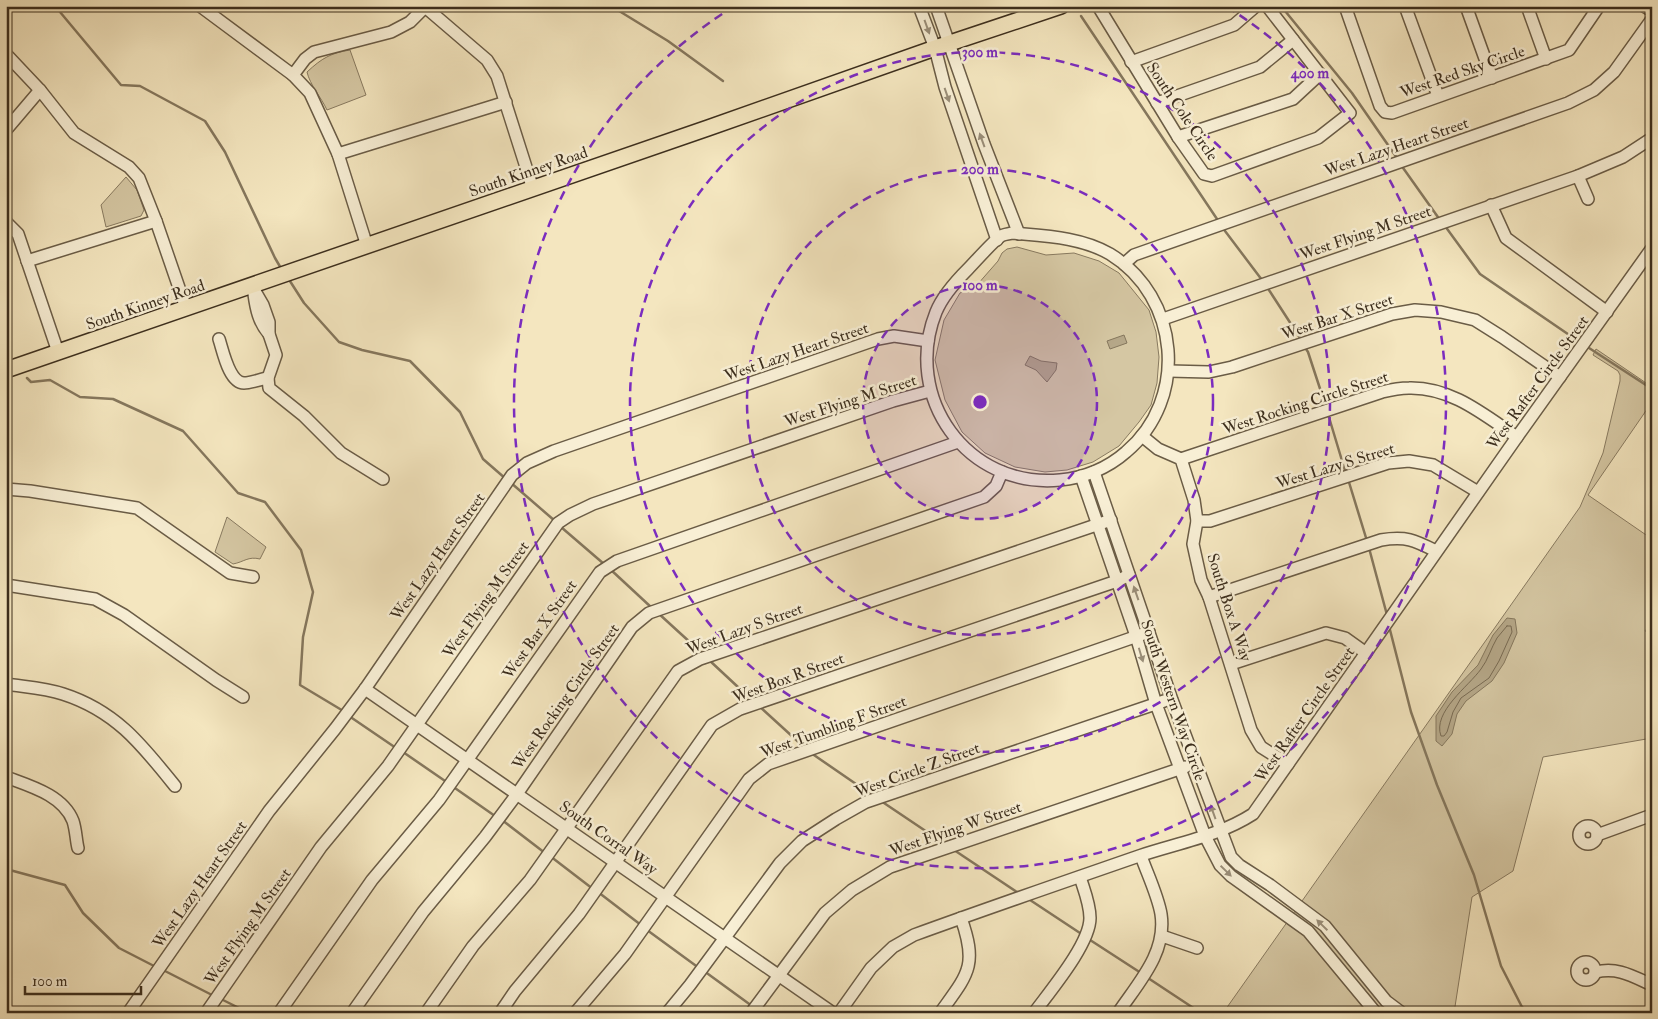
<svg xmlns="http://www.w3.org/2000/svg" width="1658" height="1019" font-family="'IM FELL Double Pica',serif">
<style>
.green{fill:#d5c7a3;stroke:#887a60}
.water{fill:#b5a788;stroke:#85775d}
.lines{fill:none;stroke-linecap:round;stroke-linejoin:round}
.shore{stroke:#786a52;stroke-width:1}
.stream{stroke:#85775d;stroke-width:2.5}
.minor-casing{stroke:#6a5c46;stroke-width:14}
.major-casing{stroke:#3c2e1d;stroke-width:18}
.minor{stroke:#f8efd5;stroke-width:11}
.major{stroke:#f4e6bf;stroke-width:15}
.oneway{fill:#9a8e79}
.ring{fill:none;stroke:#7b2cbf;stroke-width:2.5;stroke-dasharray:9 6}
.labels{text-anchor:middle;stroke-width:5;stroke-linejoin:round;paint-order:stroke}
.street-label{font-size:16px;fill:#3c2e1d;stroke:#f8efd5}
.centre{fill:#7b2cbf;stroke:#f8efd5;stroke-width:2.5}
.ring-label{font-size:15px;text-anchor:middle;font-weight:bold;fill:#7b2cbf;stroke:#f8efd5;stroke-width:5;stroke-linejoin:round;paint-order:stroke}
</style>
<rect width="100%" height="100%" fill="#f4e6bf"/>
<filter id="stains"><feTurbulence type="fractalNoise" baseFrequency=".004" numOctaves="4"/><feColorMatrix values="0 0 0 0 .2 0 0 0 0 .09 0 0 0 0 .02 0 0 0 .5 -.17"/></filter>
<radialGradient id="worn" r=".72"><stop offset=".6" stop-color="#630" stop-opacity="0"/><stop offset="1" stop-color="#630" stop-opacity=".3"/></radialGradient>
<g class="green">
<path d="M350 50 366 95 327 110C321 97 310 85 307 72 322 58 331 53 350 50Z"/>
<polygon points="126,177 137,190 144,210 141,216 106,227 101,205"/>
<polygon points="1017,247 1046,255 1074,253 1099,261 1119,273 1149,310 1156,332 1159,357 1157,383 1151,405 1139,422 1119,446 1093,462 1067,470 1045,472 1015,467 985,453 962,432 945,400 935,360 944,320 960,293 977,285 998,261 1002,253 1007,249"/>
<polygon points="1596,349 1652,387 1652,402 1588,495 1652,539 1652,622 1645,631 1652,636 1652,738 1543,757 1513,871 1472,897 1454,1013 1223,1013 1580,507 1603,453 1620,381 1620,375 1618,371 1593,355"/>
<path d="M227 517 266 547 260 559C248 556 244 562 233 564L215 552Z"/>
</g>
<g class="water">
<polygon points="1124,335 1127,343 1110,349 1107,341"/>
<polygon points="1030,356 1041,361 1057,363 1056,370 1047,382 1036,370 1025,365"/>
<polygon points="1507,618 1515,619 1517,633 1504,663 1492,681 1466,701 1457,714 1452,734 1442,746 1436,741 1436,716 1452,692 1478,665 1493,635"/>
</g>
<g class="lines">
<path class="shore" d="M1507 626H1511L1512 632 1499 661 1489 678 1461 698 1453 712 1447 732 1444 736H1441C1432 712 1469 686 1481 669 1488 660 1491 648 1497 638 1500 634 1504 630 1507 626Z"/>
<g class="stream">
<polyline points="55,6 121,85 140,86 205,121 225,152 275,258 282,270"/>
<polyline points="611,6 668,41 723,81"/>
<polyline points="1281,6 1352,93 1397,158"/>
<polyline points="1081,16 1219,222"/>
<polyline points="1401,165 1440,220"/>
<polyline points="1445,226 1480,274 1581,343"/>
<polyline points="1222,227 1262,280"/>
<polyline points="288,278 304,303 339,342 362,350 410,361 460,412 483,459 506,479"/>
<polyline points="1267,287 1302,341"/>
<polyline points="1304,346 1308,352 1326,407"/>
<polyline points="1586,346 1652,389"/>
<polyline points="27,378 31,382 50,380 80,397 113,399 183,431 238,493 265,502 301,550 313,592 303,637 300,685 345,712"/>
<polyline points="1328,414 1346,474"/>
<polyline points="1348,479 1367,541"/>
<polyline points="510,482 555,521"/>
<polyline points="561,527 604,564"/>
<polyline points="1369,548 1387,615"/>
<polyline points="610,569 652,608"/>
<polyline points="658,613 704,655"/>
<polyline points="1389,626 1411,712 1437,785 1474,875 1501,966 1522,1007 1528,1013"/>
<polyline points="709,660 753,701"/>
<polyline points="759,706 805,748"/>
<polyline points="349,716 396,748"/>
<polyline points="403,752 448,783"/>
<polyline points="811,753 872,795"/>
<polyline points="452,786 495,816"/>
<polyline points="881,801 945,844"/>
<polyline points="502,820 545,853"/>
<polyline points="954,850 1020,894"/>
<polyline points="550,856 593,889"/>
<polyline points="6,869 65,885 83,913 119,948 156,967"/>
<polyline points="598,892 641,925"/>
<polyline points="1027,898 1083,935"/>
<polyline points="647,930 699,968"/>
<polyline points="1087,938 1141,973"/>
<polyline points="163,970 214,996"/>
<polyline points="704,971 752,1006"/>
<polyline points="1148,978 1201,1013"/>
<polyline points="219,998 249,1013"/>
</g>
<defs>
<g id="minor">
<polyline points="200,6 293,75 310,93 338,154 367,246"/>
<polyline points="424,6 487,60 497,76 533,189"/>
<polyline points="919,6 935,48 945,87 997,240"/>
<polyline points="936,6 984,144 1019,234"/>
<polyline points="1098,6 1178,137 1204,174 1212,176 1318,138 1350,113 1267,6"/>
<polyline points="1345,6 1380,106 1385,112 1392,113 1569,50 1599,6"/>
<polyline points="1405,6 1438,96"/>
<polyline points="1466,6 1492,78"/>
<polyline points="1527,6 1546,59"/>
<polyline points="1644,6 1652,11"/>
<polyline points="6,54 40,90 74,133 129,167 139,178 156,221 186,308"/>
<polyline points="1131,62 1234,25 1256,6"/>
<polyline points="293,75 305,59 314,52 391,32 410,22 425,7"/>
<polyline points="1157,103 1260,67 1293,40"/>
<polyline points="6,130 40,90"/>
<polyline points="1178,137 1293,99 1320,74"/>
<polyline points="338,154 506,102"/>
<polyline points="1578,176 1588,199"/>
<polyline points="1491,205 1506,238 1607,312"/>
<polyline points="6,222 18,234 58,352"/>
<path d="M1012 233C1045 236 1081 237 1110 254 1180 297 1189 399 1126 452 1108 468 1084 478 1060 480 967 489 902 397 936 312 943 295 956 281 968 269 975 262 994 240 1001 236 1004 234 1009 234 1012 233Z"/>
<polyline points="27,261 156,221"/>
<polyline points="1124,264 1134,255 1568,103 1594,90 1614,72 1652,19"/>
<polyline points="252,286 263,305 269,322 269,334 276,355 268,378 269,388 304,416 341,453 383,479"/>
<path d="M254 294C256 309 259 323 269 334"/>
<polyline points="1163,319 1578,176 1623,157 1652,138"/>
<path d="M219 339C223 351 229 383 244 383 251 383 261 379 268 378"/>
<polyline points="1169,371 1209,372 1232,367 1392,314 1415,310 1441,312 1475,320 1502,337 1560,377"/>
<polyline points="1142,436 1158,449 1181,459 1194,500 1197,521 1193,544 1201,580 1209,597 1251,730 1261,747 1288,764"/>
<path d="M1181 459 1382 392C1390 390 1400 388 1409 388 1451 387 1483 414 1517 437"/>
<polyline points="1094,472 1172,700 1231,857 1239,865 1270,885 1325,926 1386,1001 1402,1013"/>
<polyline points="1081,476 1136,636 1156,704 1205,836 1220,865 1231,876 1308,931 1376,1013"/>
<polyline points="6,489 30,491 137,508 230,573 253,577"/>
<polyline points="1197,521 1210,521 1388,463 1409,461 1433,465 1478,492"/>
<polyline points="6,585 95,599 124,615 216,680 243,697"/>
<path d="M1209 597 1381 540C1406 536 1414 540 1436 551"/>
<polyline points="1231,664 1326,633 1345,638 1366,653"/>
<path d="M6 684C25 687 45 688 63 694 116 711 142 745 175 786"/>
<polyline points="365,689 833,1013"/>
<path d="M6 777C30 786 63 795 73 821 76 830 76 840 78 848"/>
<circle cx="1588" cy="835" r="9"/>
<polyline points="1597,835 1652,815"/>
<polyline points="1162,936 1197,948"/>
<circle cx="1586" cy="971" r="9"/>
<path d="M1596 972C1618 967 1632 976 1652 985"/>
<polyline points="128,1013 269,811 335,729 365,689 512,475 527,463 554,451 878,339 894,336 928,341"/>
<polyline points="206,1013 321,847 388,766 558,523 570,515 593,504 893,401 930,391"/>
<polyline points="279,1013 372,880 439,800 600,572 617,561 958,442"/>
<polyline points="352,1013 423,912 485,837 517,794 632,627 649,613 984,497 996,486 1002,472"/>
<polyline points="426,1013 473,946 530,880 678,671 700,659 1111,520"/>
<polyline points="500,1013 515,991 579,914 712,725 740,709 1117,581 1129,575"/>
<polyline points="575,1013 625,954 749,779 768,764 1149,632"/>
<polyline points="667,1013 690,985 780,863 802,841 836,819 866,802 1164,701"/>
<polyline points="751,1013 825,913 852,890 890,867 1185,767"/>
<path d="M839 1013 871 968 893 947 914 935C988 908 1064 882 1139 856 1178 843 1219 836 1253 814L1517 437 1652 248"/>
<path d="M940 1013C968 974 978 966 961 918"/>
<path d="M1034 1013C1050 991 1090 944 1090 918 1090 904 1084 890 1080 877"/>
<path d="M1118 1013C1138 983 1167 953 1161 914 1158 896 1147 873 1141 856"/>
</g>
<polyline id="major" points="6,370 708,128 935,48 1061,6"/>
</defs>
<use href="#minor" class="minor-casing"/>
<use href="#major" class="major-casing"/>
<use href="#minor" class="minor"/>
<use href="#major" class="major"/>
</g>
<defs><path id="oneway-solid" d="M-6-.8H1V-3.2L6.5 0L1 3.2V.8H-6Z" transform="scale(1.25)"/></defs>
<g class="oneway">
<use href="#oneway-solid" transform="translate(927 27) rotate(70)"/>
<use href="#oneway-solid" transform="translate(947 95) rotate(71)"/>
<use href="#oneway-solid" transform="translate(982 140) rotate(-110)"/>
<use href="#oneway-solid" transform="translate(1136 593) rotate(-109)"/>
<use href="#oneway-solid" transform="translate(1141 655) rotate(73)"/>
<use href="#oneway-solid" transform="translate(1213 812) rotate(-110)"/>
<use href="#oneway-solid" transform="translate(1226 871) rotate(44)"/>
<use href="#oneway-solid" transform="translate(1322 925) rotate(-136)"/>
</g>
<circle cx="980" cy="402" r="117" fill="#7b2cbf" fill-opacity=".12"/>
<g class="ring">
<circle cx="980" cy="402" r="117"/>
<circle cx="980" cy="402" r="233"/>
<circle cx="980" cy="402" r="350"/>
<path d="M1227 7A466 466 0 1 1 733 7"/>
</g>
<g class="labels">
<g class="street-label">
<text transform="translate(1462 71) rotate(-19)" y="6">West Red Sky Circle</text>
<text transform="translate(1183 111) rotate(56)" y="6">South Cole Circle</text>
<text transform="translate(1396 146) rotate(-19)" y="6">West Lazy Heart Street</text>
<text transform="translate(528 171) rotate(-19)" y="6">South Kinney Road</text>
<text transform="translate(1365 232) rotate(-19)" y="6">West Flying M Street</text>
<text transform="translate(145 304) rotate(-19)" y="6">South Kinney Road</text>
<text transform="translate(1337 316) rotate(-18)" y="6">West Bar X Street</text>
<text transform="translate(796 351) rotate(-19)" y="6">West Lazy Heart Street</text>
<text transform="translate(1537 382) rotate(-54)" y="6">West Rafter Circle Street</text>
<text transform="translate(850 400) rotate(-18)" y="6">West Flying M Street</text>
<text transform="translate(1305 402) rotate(-18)" y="6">West Rocking Circle Street</text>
<text transform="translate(1335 465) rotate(-17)" y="6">West Lazy S Street</text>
<text transform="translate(437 556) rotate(-55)" y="6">West Lazy Heart Street</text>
<text transform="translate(485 599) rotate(-55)" y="6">West Flying M Street</text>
<text transform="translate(1230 607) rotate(72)" y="6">South Box A Way</text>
<text transform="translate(744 628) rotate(-20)" y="6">West Lazy S Street</text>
<text transform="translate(539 629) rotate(-55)" y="6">West Bar X Street</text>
<text transform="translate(788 677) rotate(-20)" y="6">West Box R Street</text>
<text transform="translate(565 696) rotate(-55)" y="6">West Rocking Circle Street</text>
<text transform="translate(1174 700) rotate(71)" y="6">South Western Way Circle</text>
<text transform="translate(1304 714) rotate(-55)" y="6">West Rafter Circle Street</text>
<text transform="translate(833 726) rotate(-20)" y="6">West Tumbling F Street</text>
<text transform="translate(917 769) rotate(-20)" y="6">West Circle Z Street</text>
<text transform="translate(955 828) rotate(-19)" y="6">West Flying W Street</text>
<text transform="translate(609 837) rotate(35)" y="6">South Corral Way</text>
<text transform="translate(199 884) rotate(-55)" y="6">West Lazy Heart Street</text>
<text transform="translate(247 926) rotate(-55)" y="6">West Flying M Street</text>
</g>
</g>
<circle cx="980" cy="402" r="8" class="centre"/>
<g class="ring-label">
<text x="980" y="57">300 m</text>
<text x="1310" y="78">400 m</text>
<text x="980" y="174">200 m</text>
<text x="980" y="290">100 m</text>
</g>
<rect width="1658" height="1019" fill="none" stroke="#f4e6bf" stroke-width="25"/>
<rect x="8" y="8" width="1643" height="1004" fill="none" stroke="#3c2e1d" stroke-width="2.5"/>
<rect x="12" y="12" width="1633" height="994" fill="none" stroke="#3c2e1d"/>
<path d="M25 986v8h116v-8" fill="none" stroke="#3c2e1d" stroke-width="2.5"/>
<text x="32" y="986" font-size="15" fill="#3c2e1d" stroke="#f8efd5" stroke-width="4" paint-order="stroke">100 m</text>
<rect width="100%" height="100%" filter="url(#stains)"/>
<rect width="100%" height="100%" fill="url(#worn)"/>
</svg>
